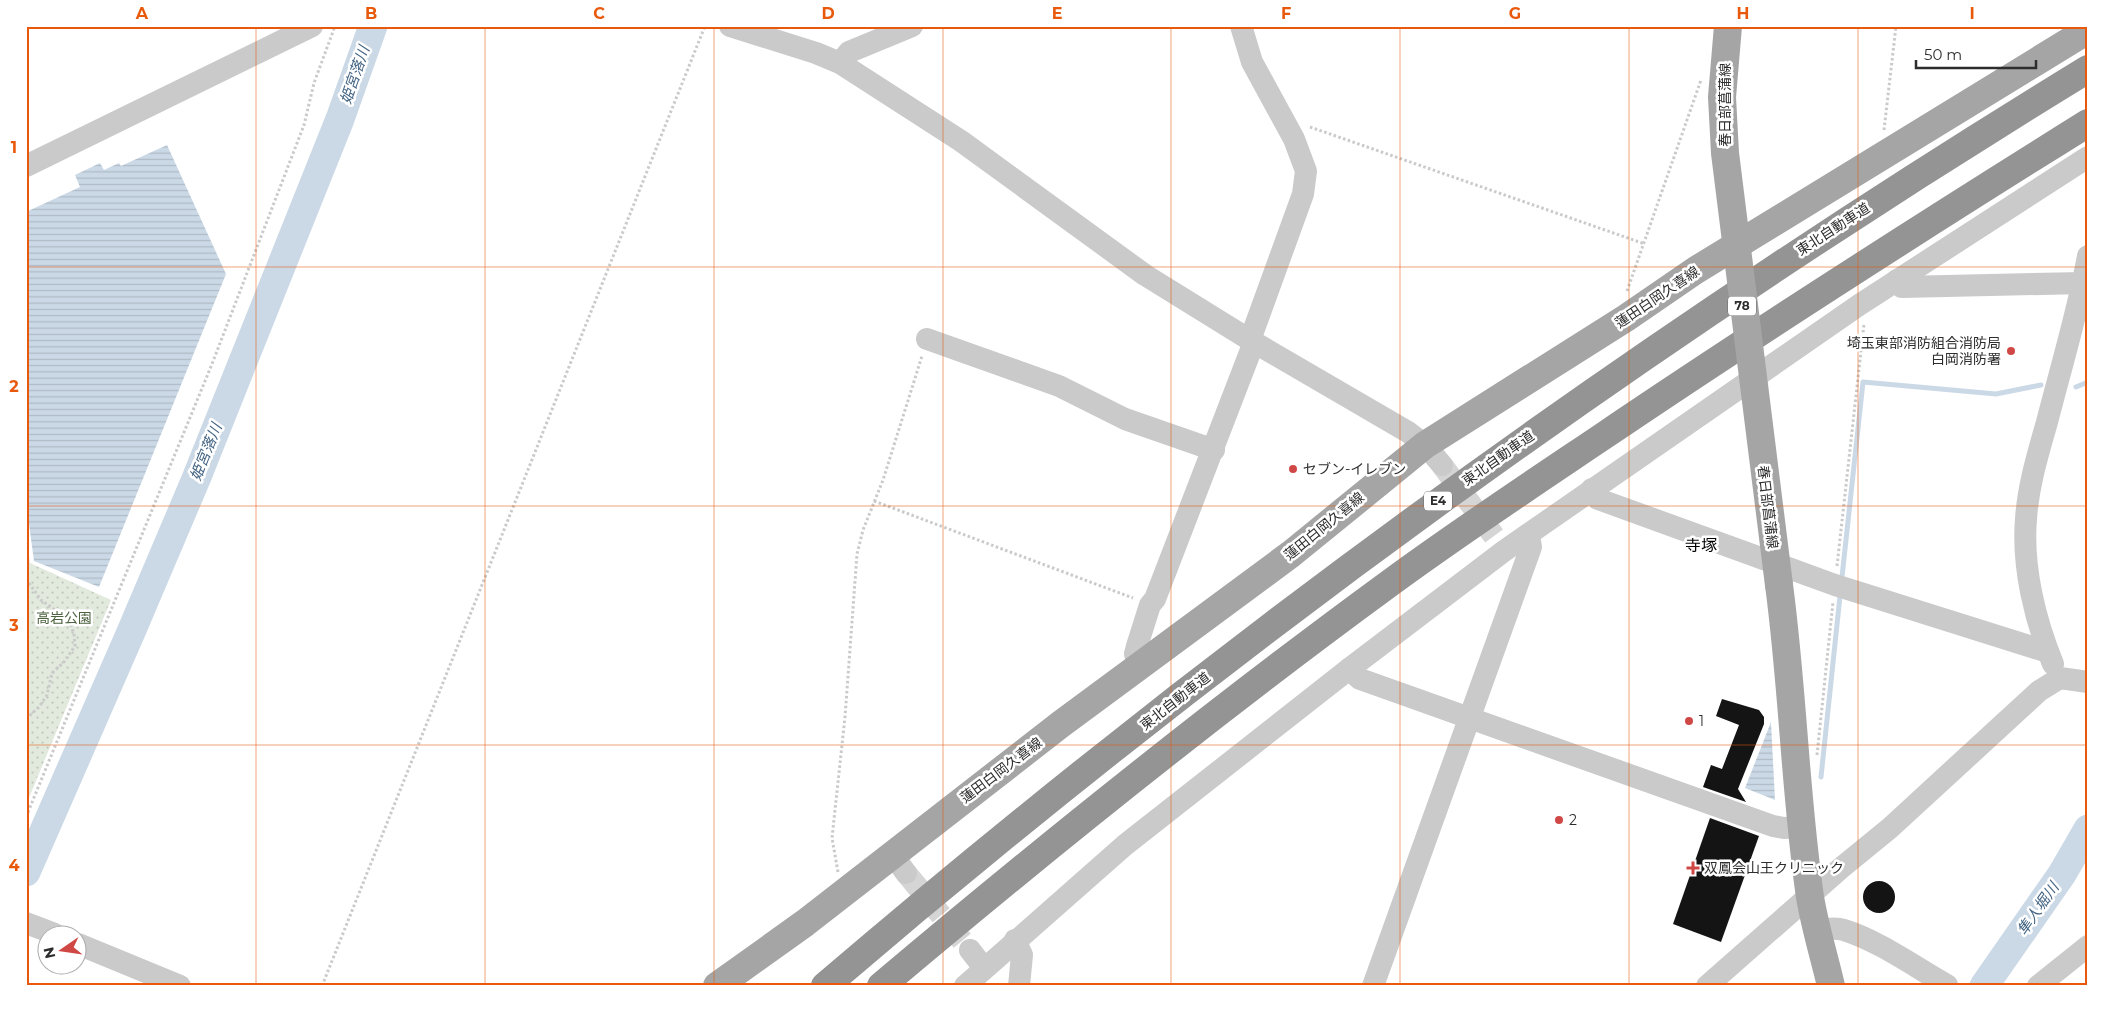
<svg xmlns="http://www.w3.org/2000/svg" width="2114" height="1012" font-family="Montserrat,'Noto Sans JP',sans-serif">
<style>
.green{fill:url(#green-dots)}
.water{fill:url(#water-rules)}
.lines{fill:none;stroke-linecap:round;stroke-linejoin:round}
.stream{stroke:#cbd9e7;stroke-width:5}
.river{stroke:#cbd9e7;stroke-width:29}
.building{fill:#141414}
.minor-tunnel{stroke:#d5d5d5;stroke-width:22;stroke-dasharray:22 11;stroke-linecap:butt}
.path{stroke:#cacaca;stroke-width:3;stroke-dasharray:2.5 2.5;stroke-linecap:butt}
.minor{stroke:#cacaca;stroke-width:22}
.major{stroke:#a5a5a5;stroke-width:28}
.highway{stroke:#949494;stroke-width:28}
.major-bridge{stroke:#a5a5a5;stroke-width:28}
.grid{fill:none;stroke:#e8590c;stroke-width:1;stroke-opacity:0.55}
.poi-dot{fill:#cf4845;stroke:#fff;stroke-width:2}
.labels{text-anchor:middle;stroke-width:5;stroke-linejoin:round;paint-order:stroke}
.shield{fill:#fff;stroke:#6c6c6c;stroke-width:1}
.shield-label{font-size:12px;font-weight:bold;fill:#2d2d2d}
.street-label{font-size:14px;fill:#2d2d2d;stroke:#fff}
.poi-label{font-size:14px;fill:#2d2d2d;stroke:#fff;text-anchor:start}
.park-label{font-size:14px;fill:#4d6340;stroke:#fff}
.water-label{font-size:15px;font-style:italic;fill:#466685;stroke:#fff}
.quarter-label{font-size:16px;fill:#000;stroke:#fff}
.neatline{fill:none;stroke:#e8590c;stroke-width:2}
.grid-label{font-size:16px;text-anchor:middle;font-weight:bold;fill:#e8590c}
</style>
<defs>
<pattern id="green-dots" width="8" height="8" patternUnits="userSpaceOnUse" patternTransform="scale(1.25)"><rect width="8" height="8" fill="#e2e9dd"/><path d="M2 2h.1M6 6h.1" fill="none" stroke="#c2c8be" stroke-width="1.8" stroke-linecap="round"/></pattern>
<pattern id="water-rules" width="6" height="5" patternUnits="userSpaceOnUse" patternTransform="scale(1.25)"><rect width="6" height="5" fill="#cbd9e7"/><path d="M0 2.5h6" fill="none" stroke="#afbbc6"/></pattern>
</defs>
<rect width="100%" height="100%" fill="#fff"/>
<polygon class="green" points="26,535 30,563 111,600 26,805"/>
<g class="water">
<polygon points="167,145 226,274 99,587 34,561 26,502 26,212 80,187 75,175 100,163 104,170 119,163 121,166"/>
<polygon points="1771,722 1775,800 1745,788"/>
</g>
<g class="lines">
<g class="stream">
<polyline points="2076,387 2088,382"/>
<polyline points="1842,577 1863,382 1996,394 2041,385"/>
<polyline points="1821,777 1840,596"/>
</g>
<g class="river">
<polyline points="26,872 131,632 196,479 340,119 373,26"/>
<polyline points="1984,986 2062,874 2088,829"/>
</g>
</g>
<g class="building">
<polygon points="1722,699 1759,710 1764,717 1764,724 1738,789 1746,802 1703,787 1711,765 1722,769 1739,725 1716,716"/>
<polygon points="1710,818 1759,836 1721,942 1673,924"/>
<circle cx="1879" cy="897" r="16"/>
</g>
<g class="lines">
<g class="minor-tunnel">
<polyline points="1442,465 1494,536"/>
<polyline points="906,873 970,950"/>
</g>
<g class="path">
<polyline points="1310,127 1645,244"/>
<polyline points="1884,130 1896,26"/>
<polyline points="1627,291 1701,80"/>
<polyline points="874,501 1133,598"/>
<polyline points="1837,566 1864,324"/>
<polyline points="26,579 41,600 69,620 74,634 75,646 64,662 52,673 47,695 39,707 26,719"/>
<polyline points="1817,755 1833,602"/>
<polyline points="26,817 212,364 304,125 314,83 335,26"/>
<polyline points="838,872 832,838 845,717 857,554 863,530 883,480 922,356"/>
<polyline points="322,986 705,26"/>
</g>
<g class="minor">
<polyline points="730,26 816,53 840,63 961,141 1145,275 1250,340 1408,432 1425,445 1442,465"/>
<polyline points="1241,26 1252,62 1294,139 1306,171 1303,194 1250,340"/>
<polyline points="840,63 849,52 912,26"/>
<polyline points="26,166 312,26"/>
<polyline points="1897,280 1902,287 2083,283"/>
<polyline points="927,339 1059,386 1125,419 1214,450"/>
<polyline points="1592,489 1598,499 1835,585 2048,652"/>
<path d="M2053 664C2035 620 2022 567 2026 519 2028 486 2038 454 2047 422 2061 367 2078 312 2088 256"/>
<polyline points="1140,666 1135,654 1137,646 1150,605 1155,599 1254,342"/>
<polyline points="1349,669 1360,679 1773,826 1784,828 1802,827"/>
<polyline points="892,854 906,873"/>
<polyline points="26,923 55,934"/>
<path d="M1817 931C1826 929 1835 927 1844 930 1879 941 1915 967 1947 985"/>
<polyline points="1015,940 1022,955 1019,986"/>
<polyline points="78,944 180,986"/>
<polyline points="970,950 984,968"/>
<polyline points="965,986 1125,845 1349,669 1504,551 1859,305 2088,157"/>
<polyline points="1373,986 1531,547 1529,535"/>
<polyline points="1707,986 1841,868 1890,828 2039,691 2060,678 2088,682"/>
<polyline points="2038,986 2088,946"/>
</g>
<g class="major">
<path d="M1779 585C1793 689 1795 794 1810 897 1815 927 1824 956 1831 986"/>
<polyline points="717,986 805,923 1061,724 1291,554 1425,445 1626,318 1696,270 2088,30"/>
</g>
<g class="highway">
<path d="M825 986C1221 647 1643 341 2088 69"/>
<path d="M881 986C1047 846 1215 711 1390 583 1458 533 1529 486 1599 439 1760 330 1923 226 2088 123"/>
</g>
<polyline class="major-bridge" points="1728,26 1722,97 1725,153 1779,585"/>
</g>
<path class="grid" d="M256 26V986M485 26V986M714 26V986M943 26V986M1171 26V986M1400 26V986M1629 26V986M1858 26V986M26 267H2088M26 506H2088M26 745H2088"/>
<g class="poi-dot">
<circle cx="2011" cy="351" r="5"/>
<circle cx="1293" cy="469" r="5"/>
<circle cx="1689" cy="721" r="5"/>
<circle cx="1559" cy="820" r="5"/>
<path d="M1690.5 860.5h5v5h5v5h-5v5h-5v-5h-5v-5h5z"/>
</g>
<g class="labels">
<g class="shield">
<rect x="1728" y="296.5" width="28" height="19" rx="4"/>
<rect x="1424" y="491.5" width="28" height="19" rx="4"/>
</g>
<g class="shield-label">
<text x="1742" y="310">78</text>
<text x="1438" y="505">E4</text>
</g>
<g class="street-label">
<text transform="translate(1725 105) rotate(-90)" y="5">春日部菖蒲線</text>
<text transform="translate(1833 229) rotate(-33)" y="5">東北自動車道</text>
<text transform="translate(1657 297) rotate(-34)" y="5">蓮田白岡久喜線</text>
<text transform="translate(1498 458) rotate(-35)" y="5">東北自動車道</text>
<text transform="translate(1768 507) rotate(83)" y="5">春日部菖蒲線</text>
<text transform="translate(1324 526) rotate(-39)" y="5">蓮田白岡久喜線</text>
<text transform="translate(1175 701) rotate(-38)" y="5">東北自動車道</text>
<text transform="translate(1001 770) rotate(-37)" y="5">蓮田白岡久喜線</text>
</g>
<g class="poi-label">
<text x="2001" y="348" text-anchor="end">埼玉東部消防組合消防局<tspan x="2001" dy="16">白岡消防署</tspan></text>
<text x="1303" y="474">セブン-イレブン</text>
<text x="1699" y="726">1</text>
<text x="1569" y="825">2</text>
<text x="1704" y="873">双鳳会山王クリニック</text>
</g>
<g class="park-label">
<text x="64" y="623">高岩公園</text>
</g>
<g class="water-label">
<text transform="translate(355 75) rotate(-71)" y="5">姫宮落川</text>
<text transform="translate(206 452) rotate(-68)" y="5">姫宮落川</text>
<text transform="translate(2038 909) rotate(-55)" y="5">隼人堀川</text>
</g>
<g class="quarter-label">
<text x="1701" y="551">寺塚</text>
</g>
</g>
<rect width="2114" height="1012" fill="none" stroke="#ffffff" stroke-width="55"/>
<g transform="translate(62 950) rotate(257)"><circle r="24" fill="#ffffff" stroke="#ababab"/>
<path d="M0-4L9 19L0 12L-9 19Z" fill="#cf4845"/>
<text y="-8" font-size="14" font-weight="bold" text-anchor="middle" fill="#2d2d2d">N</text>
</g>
<path d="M1916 60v8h120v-8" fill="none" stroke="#2d2d2d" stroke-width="2.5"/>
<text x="1924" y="60" font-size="15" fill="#2d2d2d" stroke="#ffffff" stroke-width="4" paint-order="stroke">50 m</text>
<rect x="28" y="28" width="2058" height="956" class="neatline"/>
<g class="grid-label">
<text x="142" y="19">A</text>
<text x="371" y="19">B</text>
<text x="599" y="19">C</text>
<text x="828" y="19">D</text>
<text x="1057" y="19">E</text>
<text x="1286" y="19">F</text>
<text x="1515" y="19">G</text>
<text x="1743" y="19">H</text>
<text x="1972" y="19">I</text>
<text x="14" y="153">1</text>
<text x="14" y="392">2</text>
<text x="14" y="631">3</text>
<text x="14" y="871">4</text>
</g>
</svg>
